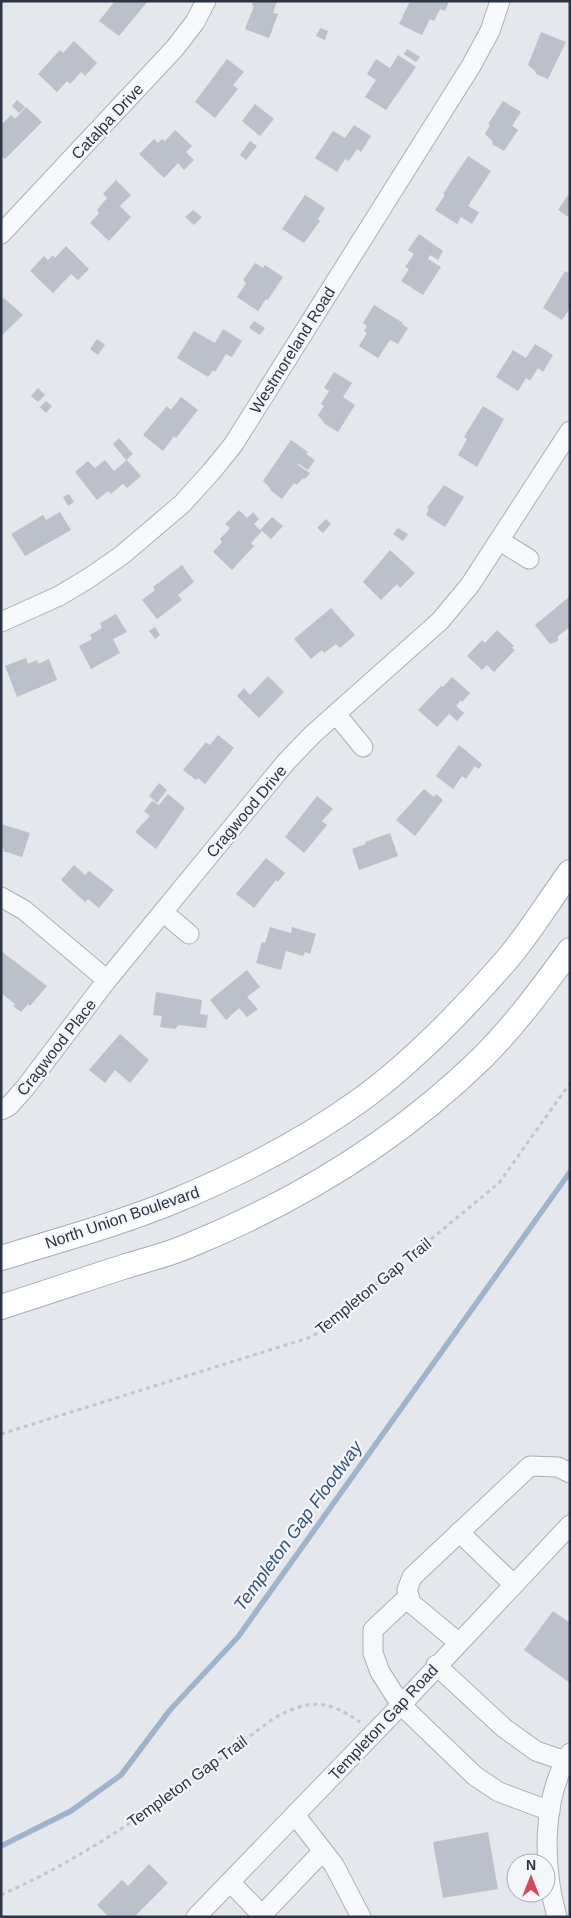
<svg xmlns="http://www.w3.org/2000/svg" width="571" height="1918" font-family="Arial,sans-serif">
<style>
.lines{fill:none;stroke-linecap:round;stroke-linejoin:round}
.stream{stroke:#9fb4cc;stroke-width:5.5}
.building{fill:#bbc0ca}
.minor-casing{stroke:#a9aeb7;stroke-width:21}
.major-casing{stroke:#a3abb8;stroke-width:26}
.path{stroke:#c2c5cb;stroke-width:3;stroke-dasharray:4 4;stroke-linecap:butt}
.minor{stroke:#f7f8fa;stroke-width:19}
.major{stroke:#fff;stroke-width:24}
.labels{text-anchor:middle;stroke-width:4.5;stroke-linejoin:round;paint-order:stroke}
.street-label{font-size:16px;fill:#2b3445;stroke:#f4f6f9}
.water-label{font-size:18px;font-style:italic;fill:#34527a;stroke:#f4f6f9}
</style>
<rect width="100%" height="100%" fill="#e4e7ec"/>
<g class="lines">
<polyline class="stream" points="1,1846 71,1811 121,1775 170,1710 238,1637 570,1172"/>
</g>
<g class="building">
<polygon points="115,1 148,1 119,36 99,21"/>
<polygon points="253,1 277,1 273,13 278,14 269,38 245,29 254,6 252,5"/>
<polygon points="410,1 449,1 445,11 440,9 434,21 430,19 422,35 399,24"/>
<polygon points="320,28 328,31 325,40 316,36"/>
<polygon points="541,32 566,42 548,79 536,74 536,72 528,65"/>
<polygon points="74,41 97,63 85,76 81,72 70,84 67,81 57,92 38,74 60,50 63,53"/>
<polygon points="407,49 420,57 416,62 404,54"/>
<polygon points="398,55 416,67 386,110 365,97 376,80 367,74 376,59 390,68"/>
<polygon points="227,59 244,72 233,85 238,89 215,118 195,102"/>
<polygon points="17,100 25,107 19,113 12,106"/>
<polygon points="503,101 521,112 512,126 518,130 504,151 492,144 493,142 485,134 490,125 488,124"/>
<polygon points="255,104 274,119 260,136 242,121"/>
<polygon points="26,107 42,122 5,159 1,156 1,125 11,115 15,119"/>
<polygon points="354,125 371,136 361,152 357,149 349,161 345,159 337,172 315,158 333,131 345,138"/>
<polygon points="175,130 192,146 186,152 194,160 184,170 178,163 164,178 139,154 154,139 158,143 162,139 165,141"/>
<polygon points="250,141 257,146 246,160 240,155"/>
<polygon points="468,156 491,171 468,206 479,212 472,224 461,217 457,224 435,210 445,195 443,194"/>
<polygon points="116,180 131,195 120,206 131,217 109,241 90,223 99,213 97,210 107,198 103,194"/>
<polygon points="570,192 570,218 558,210"/>
<polygon points="305,195 325,208 318,219 320,221 304,243 282,229"/>
<polygon points="193,210 202,217 194,225 185,217"/>
<polygon points="419,234 443,251 438,260 430,255 428,259 441,267 423,295 401,281 409,269 405,267 414,254 408,250"/>
<polygon points="66,246 89,269 78,280 71,274 53,293 30,271 44,256 48,260 53,255 55,258"/>
<polygon points="255,263 263,268 265,265 283,277 268,300 266,299 258,311 237,297 246,283 243,280"/>
<polygon points="565,271 570,274 570,308 562,320 543,308"/>
<polygon points="4,298 23,315 1,336 1,300"/>
<polygon points="374,305 403,323 402,324 408,328 398,344 390,340 378,358 359,346 367,333 364,331 367,326 363,323"/>
<polygon points="254,321 265,328 260,335 249,328"/>
<polygon points="223,329 242,341 232,357 226,354 215,372 213,370 208,377 177,358 194,331 215,343"/>
<polygon points="97,339 105,345 98,355 90,349"/>
<polygon points="535,344 553,355 543,372 538,368 530,381 526,378 518,391 496,377 513,350 526,358"/>
<polygon points="334,372 352,383 343,397 355,405 338,432 325,424 318,415 324,406 321,404 329,391 324,388"/>
<polygon points="38,388 45,395 38,402 31,396"/>
<polygon points="181,397 198,410 176,438 174,436 163,451 143,435 167,406 171,410"/>
<polygon points="46,401 52,406 46,413 40,407"/>
<polygon points="483,406 504,419 477,467 458,455 467,439 464,437"/>
<polygon points="119,438 133,454 126,460 113,444"/>
<polygon points="291,440 308,452 306,454 315,460 308,470 299,464 298,465 310,473 305,479 303,478 297,485 294,483 282,499 270,490 271,489 263,481"/>
<polygon points="105,460 114,471 127,460 141,476 127,488 123,484 111,494 108,491 97,500 75,472 88,461 95,468"/>
<polygon points="444,485 464,497 445,527 426,515 429,509 427,508"/>
<polygon points="69,494 74,502 68,506 63,497"/>
<polygon points="239,510 247,518 253,512 259,519 254,524 260,530 272,517 283,526 271,539 262,531 251,543 254,546 232,570 213,552 222,542 220,539 230,528 225,524"/>
<polygon points="60,512 71,530 25,556 11,534 43,515 46,520"/>
<polygon points="326,519 331,524 323,533 317,528"/>
<polygon points="398,528 408,534 403,541 393,534"/>
<polygon points="390,550 415,573 400,588 397,584 381,600 363,582"/>
<polygon points="182,565 194,582 178,595 182,600 157,619 142,600 155,590 153,587"/>
<polygon points="570,596 570,627 558,636 558,641 550,644 535,625"/>
<polygon points="331,608 355,635 340,648 336,644 324,653 322,650 311,659 294,639"/>
<polygon points="116,614 127,632 113,639 120,653 91,669 79,646 92,639 90,635 102,628 100,623"/>
<polygon points="155,627 160,635 155,639 149,631"/>
<polygon points="497,630 514,646 512,648 515,650 494,672 487,665 482,670 467,656 482,640 485,643"/>
<polygon points="26,658 28,664 37,660 38,664 49,659 57,680 17,697 5,666"/>
<polygon points="268,676 284,692 259,718 237,696 244,688 250,695"/>
<polygon points="452,677 470,693 462,702 461,700 456,706 464,713 457,721 449,714 437,727 418,710 441,686 443,687"/>
<polygon points="218,735 234,748 205,784 198,778 196,780 183,770 206,742 210,745"/>
<polygon points="459,745 482,764 479,769 475,766 466,779 462,776 453,789 436,776"/>
<polygon points="159,783 167,790 157,803 149,796"/>
<polygon points="424,789 434,797 436,794 443,800 415,836 396,820"/>
<polygon points="168,794 185,808 156,849 135,832 150,816 144,811 152,801 159,805"/>
<polygon points="317,796 333,809 322,821 327,825 304,853 285,837"/>
<polygon points="1,824 30,833 22,857 3,851 4,849 1,848"/>
<polygon points="390,833 398,856 359,870 352,849 366,844 365,842"/>
<polygon points="266,858 285,873 278,882 276,880 254,908 236,894"/>
<polygon points="74,865 85,875 89,871 114,890 99,908 88,899 85,902 61,880"/>
<polygon points="270,927 291,933 292,927 316,934 310,954 305,952 303,956 286,951 281,970 256,963 262,942 265,943"/>
<polygon points="1,951 47,986 30,1006 28,1004 21,1012 13,1006 15,1004 1,993 3,991 1,990"/>
<polygon points="247,970 260,987 247,997 258,1009 247,1017 239,1008 226,1020 210,1000"/>
<polygon points="156,992 202,1000 200,1014 208,1015 206,1028 179,1025 175,1029 160,1027 162,1016 153,1015"/>
<polygon points="120,1034 149,1060 130,1083 115,1070 105,1083 89,1070"/>
<polygon points="553,1611 570,1623 570,1683 524,1650"/>
<polygon points="488,1832 498,1889 443,1898 433,1842"/>
<polygon points="149,1864 168,1883 134,1917 109,1917 97,1905 122,1880 128,1886"/>
</g>
<g class="lines">
<defs>
<g id="minor">
<polyline points="1,234 175,48 195,22 206,1"/>
<polyline points="500,541 529,559"/>
<polyline points="1,622 59,596 89,578 122,555 182,504 211,472 233,445 471,66 490,31 500,1"/>
<polyline points="336,714 363,747"/>
<polyline points="1,897 24,910 107,980"/>
<polyline points="163,912 189,934"/>
<polyline points="1,1110 9,1106 25,1088 107,980 286,762 312,735 440,621 470,585 570,431"/>
<polyline points="459,1532 513,1584"/>
<polyline points="409,1596 373,1630 373,1653 380,1672 401,1705 475,1776 499,1792 550,1811"/>
<polyline points="458,1642 411,1603 407,1590 412,1577 530,1466 558,1467 570,1473"/>
<polyline points="436,1665 504,1728 536,1751 565,1761"/>
<polyline points="295,1815 334,1865 361,1917"/>
<polyline points="230,1882 262,1915"/>
<polyline points="196,1917 401,1705 570,1525"/>
<polyline points="264,1917 262,1915 323,1851"/>
<path d="M557 1917C543 1867 541 1799 570 1753"/>
</g>
<g id="major">
<path d="M1 1258C59 1240 122 1223 177 1200 241 1173 302 1142 359 1101 412 1063 460 1013 503 964 528 936 548 902 570 872"/>
<path d="M1 1307C42 1294 83 1280 123 1267 145 1260 167 1255 188 1246 296 1202 398 1140 482 1058 515 1025 543 987 570 950"/>
</g>
</defs>
<use href="#minor" class="minor-casing"/>
<use href="#major" class="major-casing"/>
<g class="path">
<polyline points="1,1434 308,1338 324,1330 368,1291 499,1183 570,1083"/>
<path d="M1 1895C101 1851 188 1783 274 1718 310 1699 326 1699 360 1722"/>
</g>
<use href="#minor" class="minor"/>
<use href="#major" class="major"/>
</g>
<g class="labels">
<g class="street-label">
<text transform="translate(107 121) rotate(-47)" y="6">Catalpa Drive</text>
<text transform="translate(292 350) rotate(-58)" y="6">Westmoreland Road</text>
<text transform="translate(246 811) rotate(-50)" y="6">Cragwood Drive</text>
<text transform="translate(56 1047) rotate(-52)" y="6">Cragwood Place</text>
<text transform="translate(122 1217) rotate(-19)" y="6">North Union Boulevard</text>
<text transform="translate(373 1286) rotate(-39)" y="6">Templeton Gap Trail</text>
<text transform="translate(383 1722) rotate(-47)" y="6">Templeton Gap Road</text>
<text transform="translate(187 1781) rotate(-36)" y="6">Templeton Gap Trail</text>
</g>
<g class="water-label">
<text transform="translate(298 1526) rotate(-54)" y="6">Templeton Gap Floodway</text>
</g>
</g>
<rect width="571" height="1918" fill="none" stroke="#2b3445" stroke-width="5"/>
<g transform="translate(531 1878)"><circle r="24" fill="#f4f6f9" stroke="#a4a8b1"/>
<path d="M0-4L9 19L0 12L-9 19Z" fill="#d1495b"/>
<text y="-8" font-size="14" font-weight="bold" text-anchor="middle" fill="#2b3445">N</text>
</g>
</svg>
